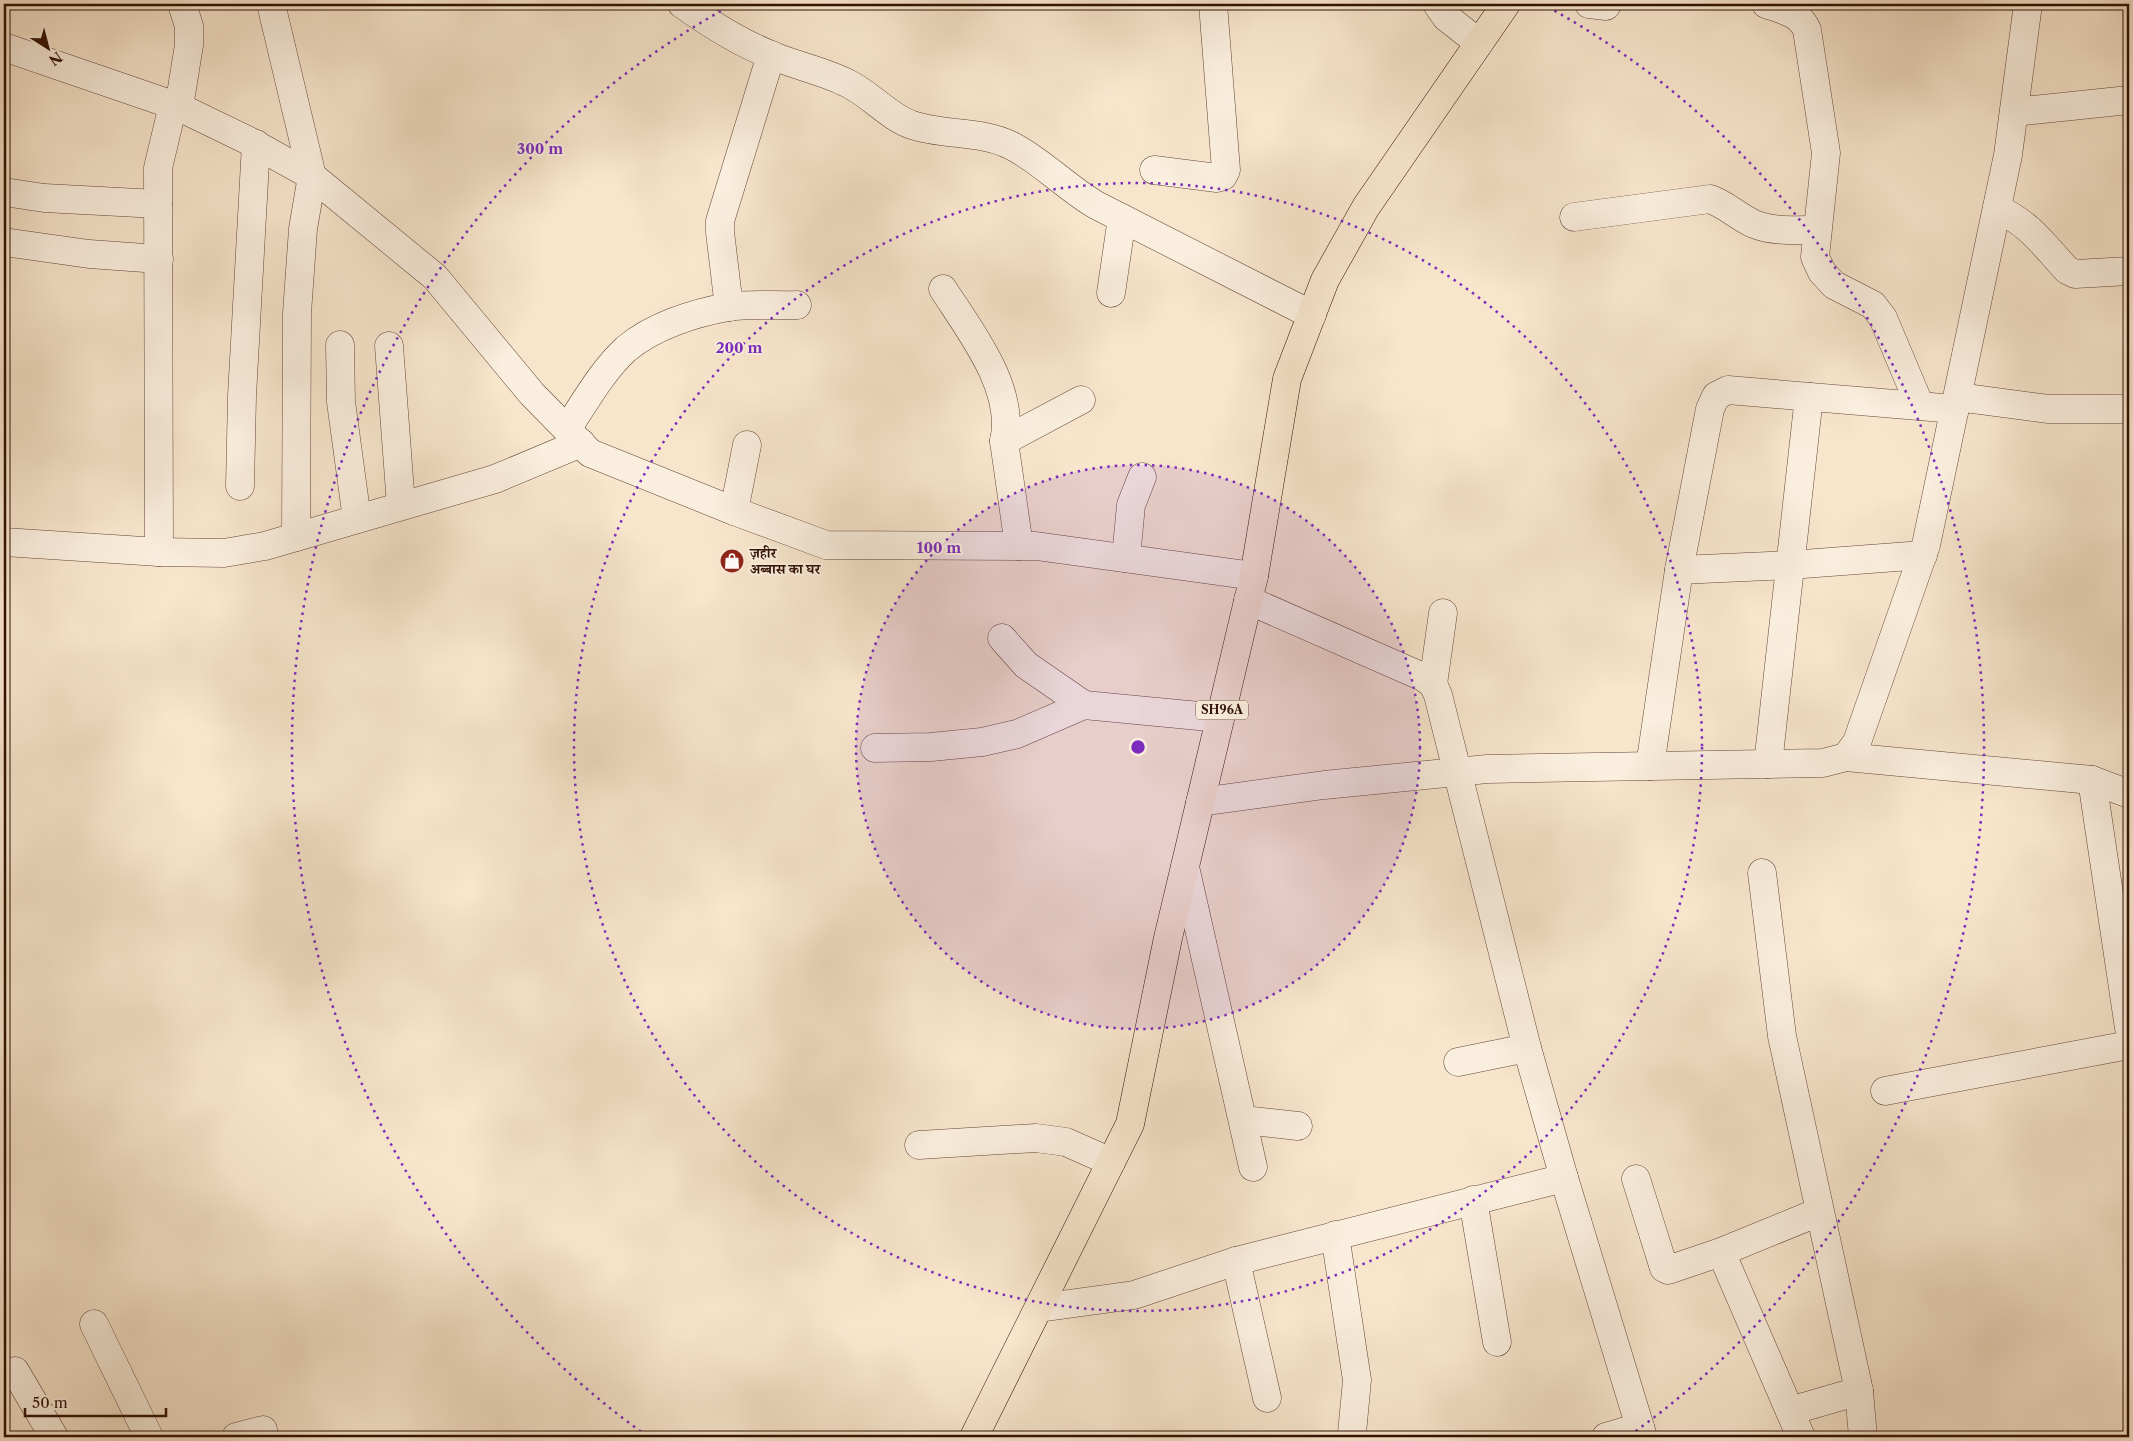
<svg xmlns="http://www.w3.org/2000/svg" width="2133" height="1441" font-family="'Libre Caslon Text','Noto Serif Devanagari',serif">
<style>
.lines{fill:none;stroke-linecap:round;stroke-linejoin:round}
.minor-casing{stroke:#624636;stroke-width:29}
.major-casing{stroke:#311104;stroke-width:29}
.minor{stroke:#faeede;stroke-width:28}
.major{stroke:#f7e5cc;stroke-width:28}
.ring{fill:none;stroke:#7b2cbf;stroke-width:2.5;stroke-dasharray:2.5 5}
.labels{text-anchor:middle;stroke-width:4;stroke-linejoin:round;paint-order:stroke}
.shield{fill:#faeede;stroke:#6d5345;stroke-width:1}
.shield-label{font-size:12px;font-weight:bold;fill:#311104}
.poi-label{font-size:14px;font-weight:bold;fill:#311104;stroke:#faeede;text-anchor:start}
.centre{fill:#7b2cbf;stroke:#faeede;stroke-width:2.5}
.ring-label{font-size:15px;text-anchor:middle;font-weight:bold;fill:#7b2cbf;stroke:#faeede;stroke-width:4;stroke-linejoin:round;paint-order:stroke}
</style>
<rect width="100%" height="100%" fill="#f7e5cc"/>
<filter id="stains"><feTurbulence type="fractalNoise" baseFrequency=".004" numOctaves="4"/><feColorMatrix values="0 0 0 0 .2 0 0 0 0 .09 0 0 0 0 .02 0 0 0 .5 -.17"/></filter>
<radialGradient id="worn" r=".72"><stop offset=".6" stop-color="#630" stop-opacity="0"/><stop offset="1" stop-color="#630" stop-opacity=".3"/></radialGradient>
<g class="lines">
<defs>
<g id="minor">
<polyline points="271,4 312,176 303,229 297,313 296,537"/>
<path d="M682 4C710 24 738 42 771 55 796 66 824 71 849 84 871 95 889 117 912 125 945 136 980 130 1012 146 1040 160 1067 188 1096 205L1312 315"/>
<polyline points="1437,4 1446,17 1479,43"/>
<polyline points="1589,4 1606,6"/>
<path d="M1766 4C1783 10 1800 13 1807 30L1826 153 1815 257 1822 272 1834 285 1873 305 1883 318 1920 406"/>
<polyline points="4,47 179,107 251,142 312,176 435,277 532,394 590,453 734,511 826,545 1036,546 1254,576"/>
<polyline points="179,107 189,45 189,26 182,4"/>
<polyline points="2014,112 2129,100"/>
<polyline points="1154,170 1217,178 1223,176 1226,170 1213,4"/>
<polyline points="4,192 44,198 158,204"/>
<path d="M1997 209C2028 222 2044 245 2067 270L2075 274 2129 271"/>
<path d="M1574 217 1710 199C1727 205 1738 217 1754 224 1773 232 1797 230 1817 230"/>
<polyline points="4,242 89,254 159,259"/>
<path d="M943 289C970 331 1016 389 1004 441L1019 546"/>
<polyline points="1111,293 1122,218"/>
<polyline points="729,307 720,232 720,221 771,55"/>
<polyline points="340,345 341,402 357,519"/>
<polyline points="389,346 401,505"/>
<polyline points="1958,397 2049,409 2129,409"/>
<path d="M567 429C585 402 602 371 626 349 653 326 694 313 728 307 750 303 775 306 797 305"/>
<polyline points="1004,441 1081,400"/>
<polyline points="240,486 242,396 256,144"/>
<polyline points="734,511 747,445"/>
<polyline points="4,542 159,552 224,553 265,546 495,479 581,443"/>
<polyline points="159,552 158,168 173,105"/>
<polyline points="1126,558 1131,505 1142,477"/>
<polyline points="1679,570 1790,565 1923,555"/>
<polyline points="1248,600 1423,677 1433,684 1438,695 1527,1048 1564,1178 1643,1437"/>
<polyline points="1002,638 1026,665 1084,705"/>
<polyline points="1433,684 1443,613"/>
<polyline points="875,748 931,747 982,742 1017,734 1084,705 1220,718"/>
<polyline points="1846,757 2092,780 2129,794"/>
<polyline points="1768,764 1809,397"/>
<polyline points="1650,766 1679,570 1710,409 1716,396 1728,390 1955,409"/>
<polyline points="2092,780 2129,1028"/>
<polyline points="1200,802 1324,785 1487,769 1823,763 1846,757 1857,742 1926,545 2008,155 2028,4"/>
<polyline points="1185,867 1253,1167"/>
<polyline points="1762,873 1782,1036 1859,1391 1863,1437"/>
<polyline points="1458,1062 1527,1048"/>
<polyline points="1885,1091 2129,1045"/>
<polyline points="1243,1120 1298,1126"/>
<polyline points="919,1145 1036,1138 1066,1142 1111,1162"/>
<polyline points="1636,1179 1664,1268 1668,1270 1721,1252 1819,1212"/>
<polyline points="1473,1200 1497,1342"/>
<polyline points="1335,1235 1357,1380 1352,1433"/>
<polyline points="1721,1252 1801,1437"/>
<polyline points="1236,1261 1267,1398"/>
<polyline points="1039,1308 1134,1295 1236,1261 1564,1178"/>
<polyline points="94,1324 149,1437"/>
<polyline points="15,1371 54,1437"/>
<polyline points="1790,1411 1859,1391"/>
<polyline points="236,1437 263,1430"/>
<polyline points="1606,1437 1640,1427"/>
</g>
<polyline id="major" points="974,1437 1130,1124 1168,938 1254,576 1287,379 1325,280 1366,207 1506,4"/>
</defs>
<use href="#minor" class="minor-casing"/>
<use href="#major" class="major-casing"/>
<use href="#minor" class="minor"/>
<use href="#major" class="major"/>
</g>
<circle cx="1138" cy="747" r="282" fill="#7b2cbf" fill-opacity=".12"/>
<g class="ring">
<circle cx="1138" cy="747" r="282"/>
<circle cx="1138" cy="747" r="564"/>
<path d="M647 1436A846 846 0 0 1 728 7M1548 7A846 846 0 0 1 1629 1436"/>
</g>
<defs>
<symbol id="shop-disc" viewBox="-11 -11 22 22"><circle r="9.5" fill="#8f2418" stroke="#faeede"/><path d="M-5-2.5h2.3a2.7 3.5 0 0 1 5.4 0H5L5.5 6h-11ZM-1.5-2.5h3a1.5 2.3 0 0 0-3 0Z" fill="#fff"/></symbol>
</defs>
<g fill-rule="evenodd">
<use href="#shop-disc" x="718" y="547" width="28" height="28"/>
</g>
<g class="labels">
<rect class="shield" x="1196" y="700.5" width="52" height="19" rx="4"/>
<g class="shield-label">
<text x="1222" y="714">SH96A</text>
</g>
<g class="poi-label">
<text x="750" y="558">ज़हीर<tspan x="750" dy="16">अब्बास का घर</tspan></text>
</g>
</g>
<circle cx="1138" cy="747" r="8" class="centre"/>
<g class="ring-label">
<text x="540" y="154">300 m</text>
<text x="739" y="353">200 m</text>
<text x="939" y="553">100 m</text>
</g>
<rect width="2133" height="1441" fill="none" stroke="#f7e5cc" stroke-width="20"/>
<rect x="5" y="5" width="2123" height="1431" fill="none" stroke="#311104" stroke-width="2.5"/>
<rect x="10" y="10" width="2113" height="1421" fill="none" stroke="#311104"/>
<g transform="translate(48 48) rotate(144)" stroke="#faeede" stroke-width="4" paint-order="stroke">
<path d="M0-4L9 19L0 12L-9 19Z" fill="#311104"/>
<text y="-8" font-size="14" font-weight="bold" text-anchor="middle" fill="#311104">N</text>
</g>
<path d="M25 1408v8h141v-8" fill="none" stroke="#311104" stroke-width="2.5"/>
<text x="32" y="1408" font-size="15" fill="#311104" stroke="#faeede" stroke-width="4" paint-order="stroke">50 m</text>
<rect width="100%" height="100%" filter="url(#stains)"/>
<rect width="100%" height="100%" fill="url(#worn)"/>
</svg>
